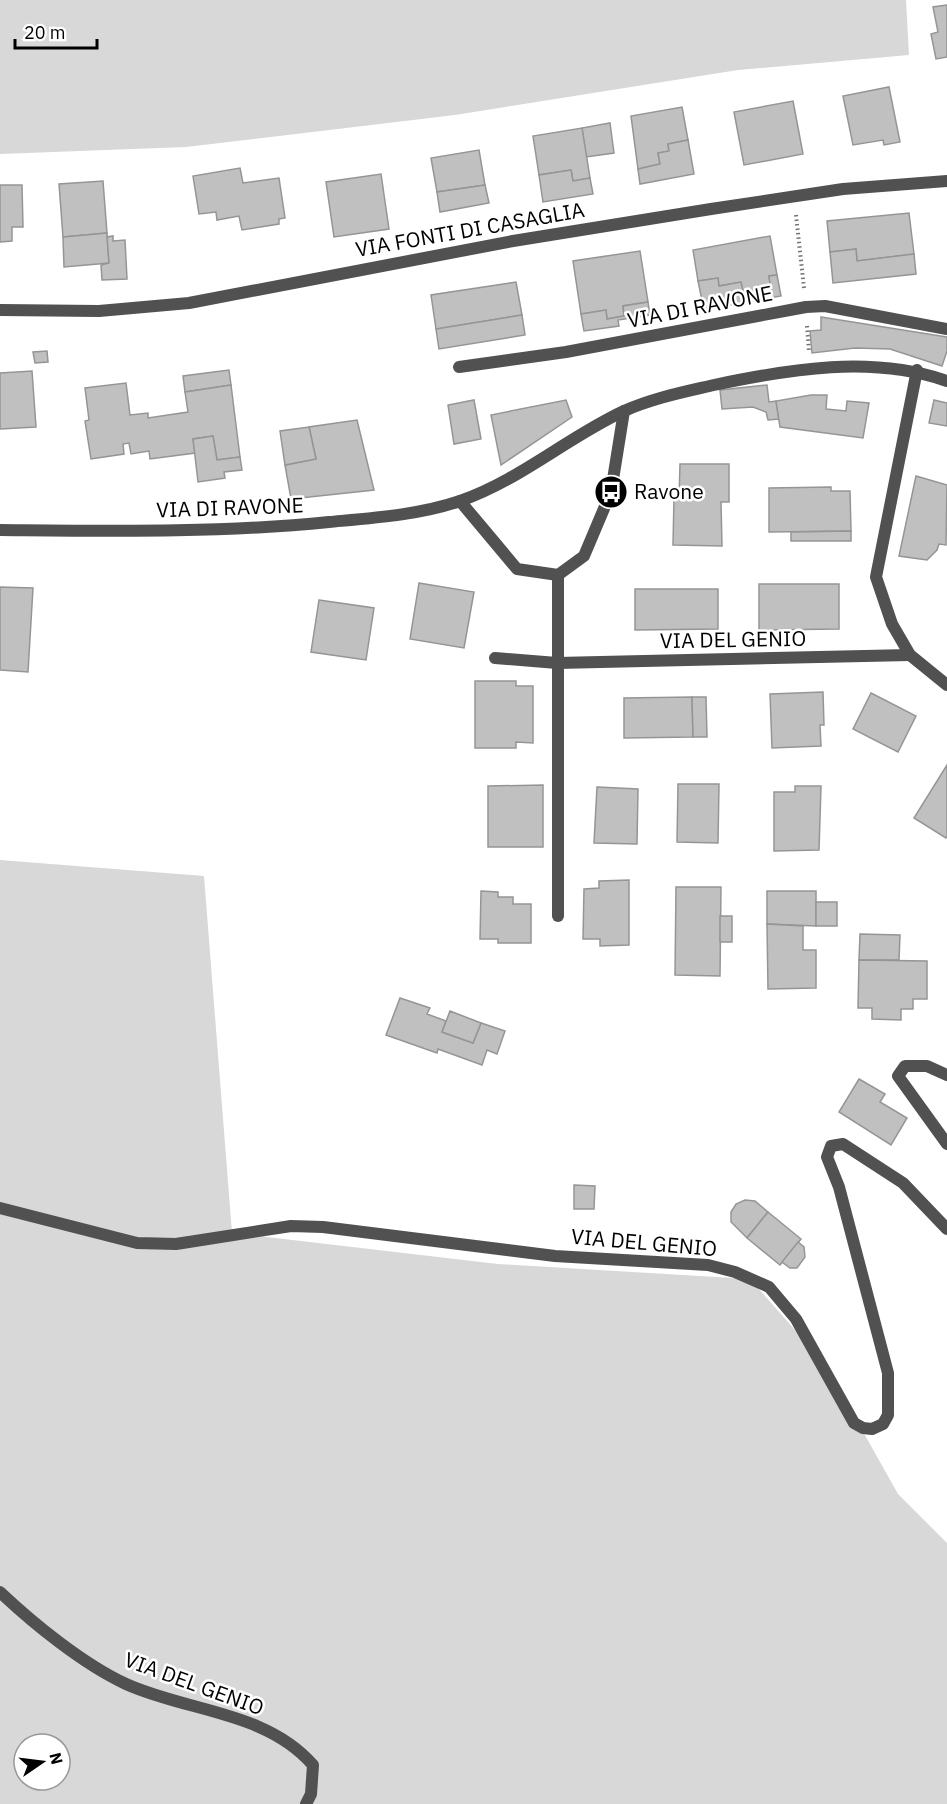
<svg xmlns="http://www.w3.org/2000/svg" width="947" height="1804" font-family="'IBM Plex Sans',sans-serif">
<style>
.green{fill:#d8d8d8;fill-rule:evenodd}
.building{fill:#c0c0c0;stroke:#959595;stroke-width:1.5}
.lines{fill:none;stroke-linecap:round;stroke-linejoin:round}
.path{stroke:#737373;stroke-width:4;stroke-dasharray:1.5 3;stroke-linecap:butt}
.street{stroke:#515151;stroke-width:12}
.labels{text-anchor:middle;stroke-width:5;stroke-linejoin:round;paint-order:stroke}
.street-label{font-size:21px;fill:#000;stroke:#fff}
.poi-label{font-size:21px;fill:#000;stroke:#fff;text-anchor:start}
</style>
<rect width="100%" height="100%" fill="#fff"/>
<g class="green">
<polygon points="0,0 906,0 909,55 738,70 455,115 186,147 0,154"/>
<path d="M0 860 204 876 232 1233 498 1264 750 1279 825 1364 898 1494 947 1543V1804H0ZM24 1744H60V1780H24Z"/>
</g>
<g class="building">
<polygon points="947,5 947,57 936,59 931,34 938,32 933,7"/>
<polygon points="889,87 900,142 884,145 883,140 853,145 843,96"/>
<polygon points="793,101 803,154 744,165 734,112"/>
<polygon points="682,107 688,140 668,144 669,151 658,153 660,164 638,169 631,116"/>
<polygon points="610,123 614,153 586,157 582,128"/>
<polygon points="582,128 590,178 573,181 571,170 539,175 533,136"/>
<polygon points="688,140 694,174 640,184 638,169 660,164 658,153 669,151 668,144"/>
<polygon points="479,150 485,185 437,192 431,158"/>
<polygon points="240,168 243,183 279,178 285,218 279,219 279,224 242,230 239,216 217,220 216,212 199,214 193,176"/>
<polygon points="571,170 573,181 590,178 593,194 543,202 539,175"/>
<polygon points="381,174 389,229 334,237 326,182"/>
<polygon points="103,181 107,233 63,237 59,184"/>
<polygon points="0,185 22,185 23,227 12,227 12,241 0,242"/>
<polygon points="485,185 489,203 440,212 437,192"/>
<polygon points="909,213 914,254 857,261 856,249 830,252 827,221"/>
<polygon points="107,233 109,263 64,267 63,237"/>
<polygon points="113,236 113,241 125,240 127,279 102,280 101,265 109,263 107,237"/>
<polygon points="770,236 777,275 769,276 771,291 744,296 741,282 719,286 718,278 698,281 693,250"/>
<polygon points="856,249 857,261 914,254 916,274 833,283 830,252"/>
<polygon points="640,251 648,302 623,306 624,316 607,319 606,310 581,314 573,261"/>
<polygon points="777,275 781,296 704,310 698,281 718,278 719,286 741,282 744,296 771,291 769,276"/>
<polygon points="516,282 522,315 436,329 431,295"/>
<polygon points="648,302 650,315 618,320 619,326 584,331 581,314 606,310 607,319 624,316 623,306"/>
<polygon points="522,315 525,335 439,349 436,329"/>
<polygon points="821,317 947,337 947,351 942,366 890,349 855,348 812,353 810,331 821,330"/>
<polygon points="47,351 48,362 35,363 33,352"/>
<polygon points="229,370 231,385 185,392 183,376"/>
<polygon points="32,371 36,427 0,429 0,373"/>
<polygon points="126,383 130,415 148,413 148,418 188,412 185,392 231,385 240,457 217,460 213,436 193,439 195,453 150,459 149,451 131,454 129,443 123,444 124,454 91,459 85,421 89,420 85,388"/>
<polygon points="767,385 769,402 776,401 779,419 768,420 766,412 753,407 722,409 720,390"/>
<polygon points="811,395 827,395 826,409 846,411 847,401 869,403 863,438 780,427 776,401"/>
<polygon points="474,400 481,439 454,444 448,405"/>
<polygon points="566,400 572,417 501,465 491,415"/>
<polygon points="934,400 947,403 947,426 929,423"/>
<polygon points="357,420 374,490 291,499 285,465 316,459 309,427"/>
<polygon points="309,427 316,459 285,465 280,431"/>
<polygon points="213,436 217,460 240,457 242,470 224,472 225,478 198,482 193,439"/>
<polygon points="680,464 729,464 729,502 721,502 722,546 673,545 674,498 679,498"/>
<polygon points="916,476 947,485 946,545 939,544 937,550 927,560 899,556"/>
<polygon points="831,487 831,491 850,491 851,531 769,532 769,488"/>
<polygon points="851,531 851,541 791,541 791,532"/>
<polygon points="419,583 474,592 464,648 410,639"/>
<polygon points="759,584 839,584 839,629 759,630"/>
<polygon points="0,587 33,588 28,672 0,670"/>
<polygon points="635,589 718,589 718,629 635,630"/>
<polygon points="319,600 374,608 366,660 311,652"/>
<polygon points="475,681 516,681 516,686 533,686 533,743 516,742 516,748 475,748"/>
<polygon points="823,692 824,725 820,725 821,746 772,748 770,694"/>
<polygon points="871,693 916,716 898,752 853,729"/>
<polygon points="692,697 693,737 624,738 624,698"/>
<polygon points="692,697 706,697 707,737 693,737"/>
<polygon points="947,765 947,837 946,838 914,818"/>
<polygon points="678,784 719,784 718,843 677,842"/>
<polygon points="543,785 543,847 488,847 488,786"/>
<polygon points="795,786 821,786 819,850 774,851 774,792 795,792"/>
<polygon points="597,787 638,789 637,844 594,843"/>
<polygon points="629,880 629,945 600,946 600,939 583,939 584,889 599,888 599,881"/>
<polygon points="676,887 721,887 720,976 675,975"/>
<polygon points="481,891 498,892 498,897 513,897 513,904 531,904 531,943 498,943 498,939 480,939"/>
<polygon points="767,891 816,891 816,926 767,924"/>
<rect x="816" y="902" width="21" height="24"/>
<rect x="720" y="916" width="12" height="26"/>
<polygon points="767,924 803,926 803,950 816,950 816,988 768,989"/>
<polygon points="860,934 900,935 899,960 859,960"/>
<polygon points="859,960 927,961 927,999 913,999 913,1009 901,1009 901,1020 872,1019 872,1008 858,1008"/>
<polygon points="400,998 430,1008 427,1014 446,1021 442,1032 473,1043 481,1023 505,1031 497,1054 487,1050 482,1065 438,1049 437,1053 386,1035"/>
<polygon points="450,1011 481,1023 473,1043 442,1032"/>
<polygon points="859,1079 885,1094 880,1102 907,1118 891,1145 839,1112"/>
<polygon points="574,1185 595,1186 594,1209 574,1209"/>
<polygon points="745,1200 755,1201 768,1212 747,1238 731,1222 731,1212 736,1204"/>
<polygon points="768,1212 801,1239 780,1265 747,1238"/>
<polygon points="798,1242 804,1247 805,1257 797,1268 790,1268 782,1262"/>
</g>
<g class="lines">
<g class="path">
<polyline points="796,215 804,288"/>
<polyline points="807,326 809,351"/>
</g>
<g class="street">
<polyline points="0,310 99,311 189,303 513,241 711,209 843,189 947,181"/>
<polyline points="459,367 566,352 806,307 825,306 947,329"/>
<polyline points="917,370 876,577 892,624 910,655 947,685"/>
<polyline points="460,501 517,569 558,575 584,556 611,492 624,411"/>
<path d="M0 530C110 531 220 533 329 522 373 518 419 515 460 501 520 480 568 437 624 411 653 398 684 392 714 385 790 369 872 355 947 381"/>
<polyline points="495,658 557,663 910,655"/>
<polyline points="558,916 558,575"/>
<polyline points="947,1075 927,1066 905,1066 898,1076 947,1144"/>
<polyline points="0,1208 137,1243 176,1244 291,1226 323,1227 555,1256 708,1265 735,1272 769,1287 796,1319 854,1423 863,1428 872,1429 883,1424 888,1415 888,1373 839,1187 827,1157 831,1146 843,1144 903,1183 947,1229"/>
<path d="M0 1592C34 1624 83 1664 126 1684 188 1712 266 1711 313 1765L311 1794 306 1804"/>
</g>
</g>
<defs>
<symbol id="bus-disc" viewBox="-11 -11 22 22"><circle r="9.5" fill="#000" stroke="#fff"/><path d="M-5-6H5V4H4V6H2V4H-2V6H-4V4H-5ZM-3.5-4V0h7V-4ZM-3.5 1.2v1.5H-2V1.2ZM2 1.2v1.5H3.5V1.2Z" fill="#fff"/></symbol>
</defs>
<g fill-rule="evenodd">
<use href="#bus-disc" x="592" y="473" width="38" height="38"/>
</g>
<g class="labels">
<g class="street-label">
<text transform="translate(470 230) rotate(-10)" y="7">VIA FONTI DI CASAGLIA</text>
<text transform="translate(700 307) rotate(-11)" y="7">VIA DI RAVONE</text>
<text transform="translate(230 508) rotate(-2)" y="7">VIA DI RAVONE</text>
<text transform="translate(733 640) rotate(-1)" y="7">VIA DEL GENIO</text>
<text transform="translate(644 1243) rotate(5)" y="7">VIA DEL GENIO</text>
<text transform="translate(194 1684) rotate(20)" y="7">VIA DEL GENIO</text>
</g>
<g class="poi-label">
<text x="634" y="499">Ravone</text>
</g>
</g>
<g transform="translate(42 1762) rotate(76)"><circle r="28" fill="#ffffff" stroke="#999999" stroke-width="1.5"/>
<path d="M0-4.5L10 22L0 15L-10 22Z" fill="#000000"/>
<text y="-9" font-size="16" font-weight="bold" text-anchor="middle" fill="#000000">N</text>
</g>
<path d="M15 39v9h82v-9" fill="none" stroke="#000000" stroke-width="3"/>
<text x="24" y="39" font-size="18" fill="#000000" stroke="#ffffff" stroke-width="4.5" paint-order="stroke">20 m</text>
</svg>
